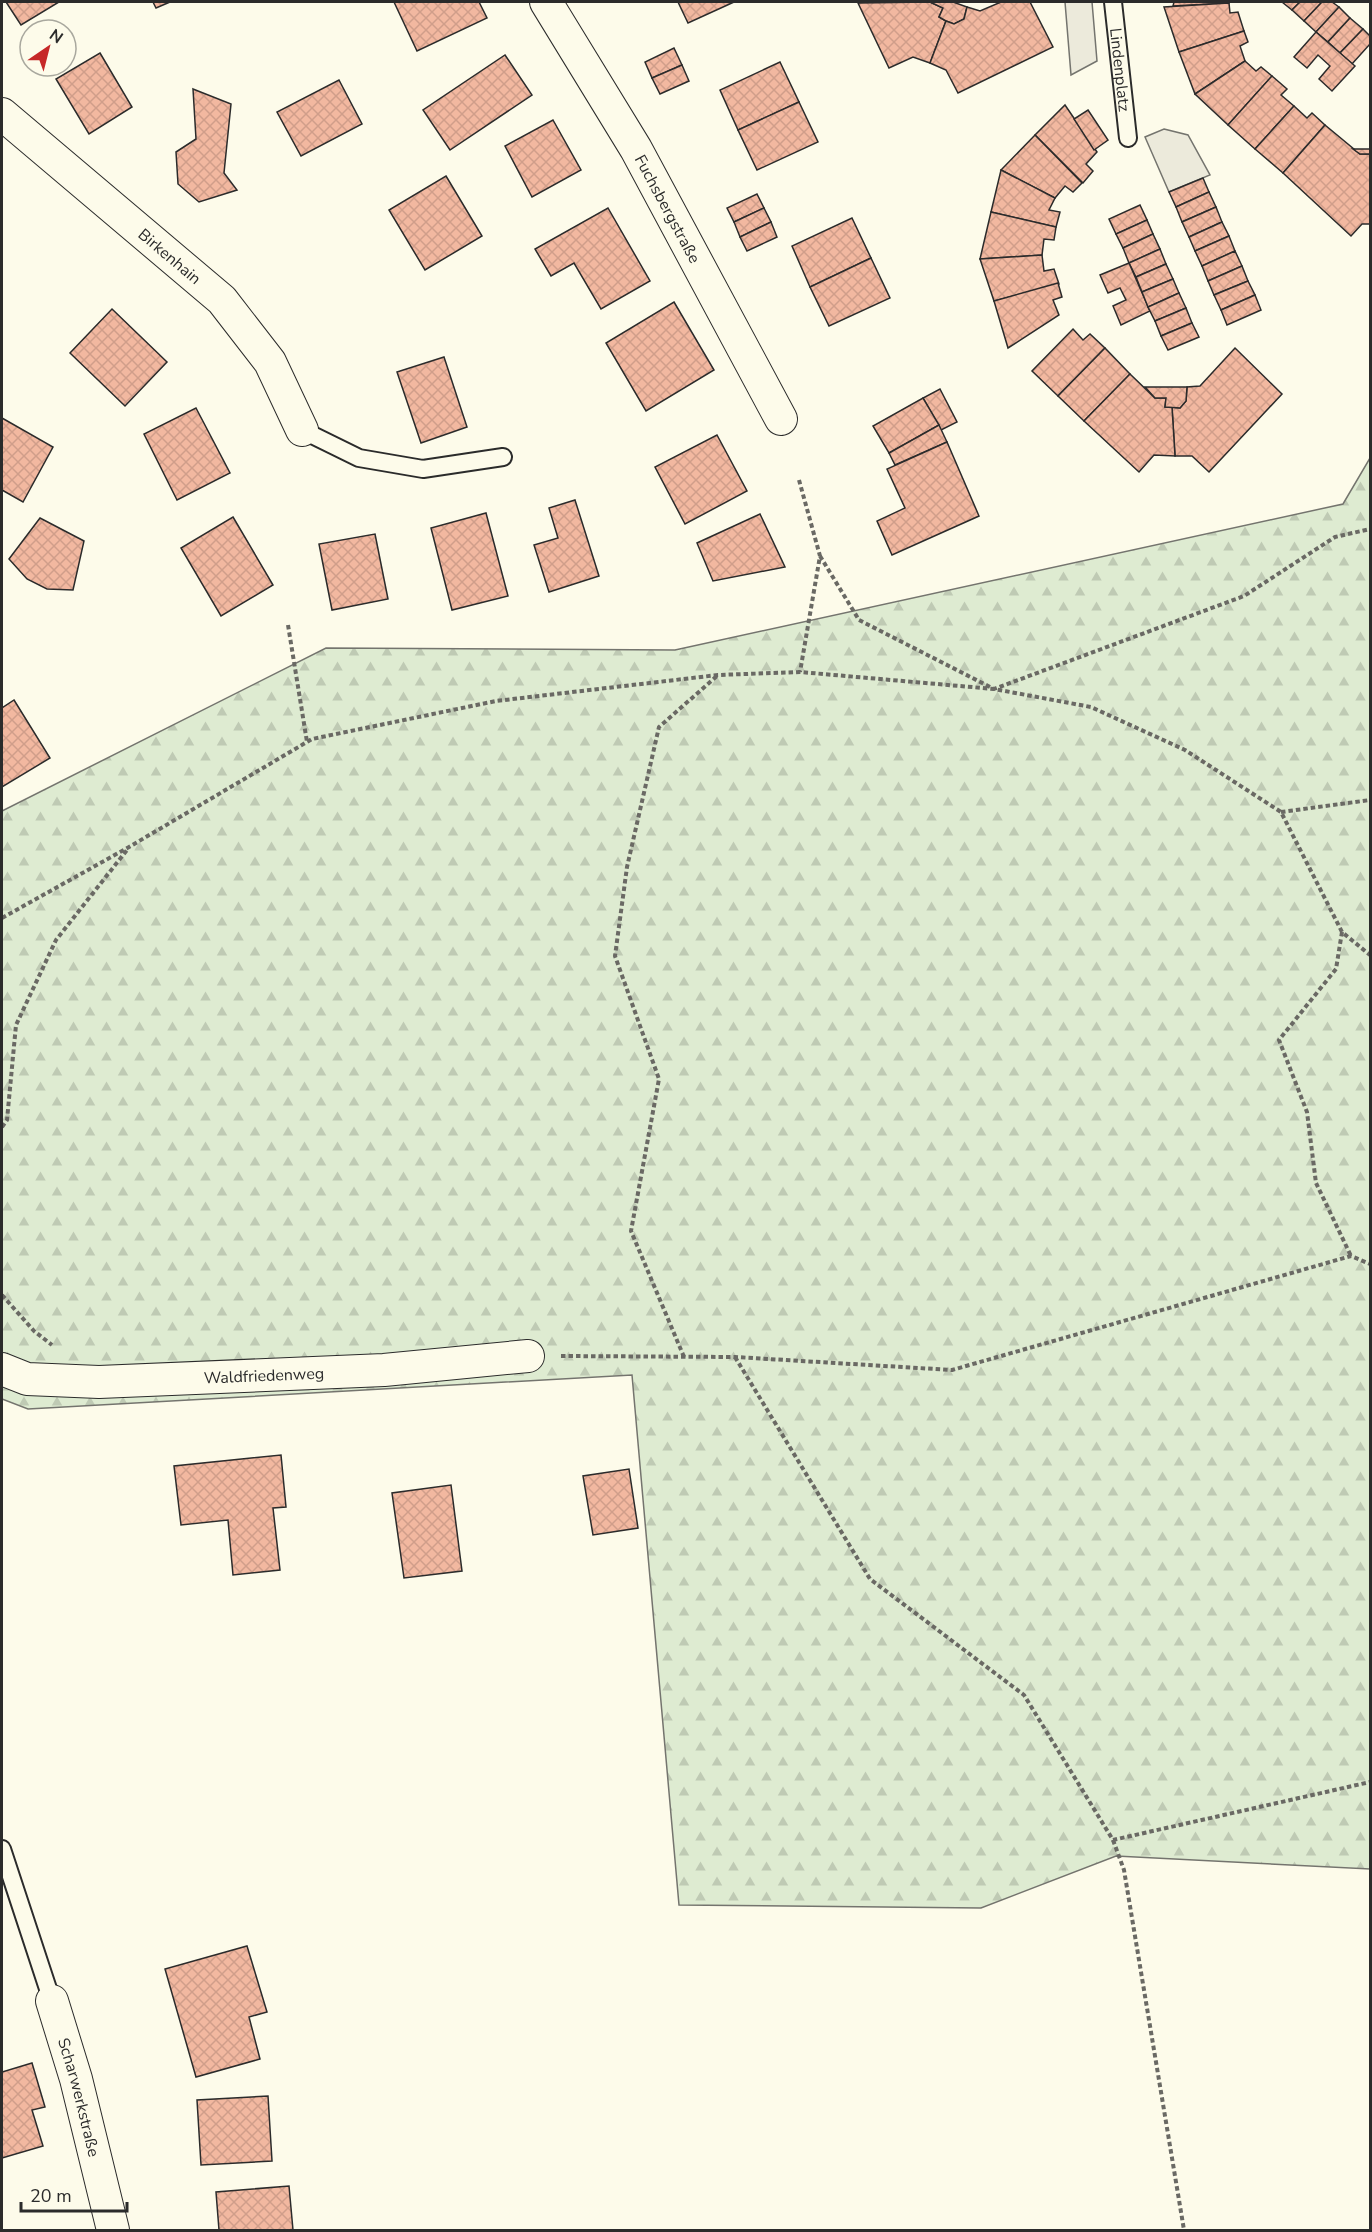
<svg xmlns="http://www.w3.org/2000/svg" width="1372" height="2232" font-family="'Nunito Sans',sans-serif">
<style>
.forest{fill:url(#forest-firs);stroke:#74746e;stroke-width:1.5}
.parking{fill:#eceadb;stroke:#74746e;stroke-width:1.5}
.building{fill:url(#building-cross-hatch);stroke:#2b2b2b;stroke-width:1.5}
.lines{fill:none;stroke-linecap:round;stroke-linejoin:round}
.service-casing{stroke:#2b2b2b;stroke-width:20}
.minor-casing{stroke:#2b2b2b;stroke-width:34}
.path{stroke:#6a6964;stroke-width:4;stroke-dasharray:4.5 3;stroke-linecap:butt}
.service{stroke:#fdfbea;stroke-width:16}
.minor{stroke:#fdfbea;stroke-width:32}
.labels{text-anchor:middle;stroke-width:4.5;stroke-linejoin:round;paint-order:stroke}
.street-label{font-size:16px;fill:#2b2b2b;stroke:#fdfbea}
</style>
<defs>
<pattern id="forest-firs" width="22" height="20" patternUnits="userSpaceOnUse" patternTransform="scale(1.5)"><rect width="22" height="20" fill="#deebd1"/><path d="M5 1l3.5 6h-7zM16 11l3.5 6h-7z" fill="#bfcab4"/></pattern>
<pattern id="building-cross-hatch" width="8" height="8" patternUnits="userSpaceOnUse" patternTransform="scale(1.5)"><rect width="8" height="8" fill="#f2b8a0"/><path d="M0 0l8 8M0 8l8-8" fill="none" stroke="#d09e8a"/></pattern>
</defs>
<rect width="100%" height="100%" fill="#fdfbea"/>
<polygon class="forest" points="1370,458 1370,1869 1116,1856 981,1908 679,1905 632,1375 28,1409 2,1399 2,811 326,648 675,650 1343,504"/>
<g class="parking">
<polygon points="1065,2 1092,2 1097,61 1071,75"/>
<polygon points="1164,129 1188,135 1210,175 1169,192 1145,137"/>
</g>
<g class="building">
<polygon points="6,2 59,2 21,25"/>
<polygon points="153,2 170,2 156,8"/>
<polygon points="394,2 479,2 487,18 417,51"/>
<polygon points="678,2 734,2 688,23"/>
<polygon points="930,2 943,8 939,17 946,21 930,63 913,57 889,68 858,3"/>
<polygon points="930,2 953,2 967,7 964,19 954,24 946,21 939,17 943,8"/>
<polygon points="1001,2 1030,2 1053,47 958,93 946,70 930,63 946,21 954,24 964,19 967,7 980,11"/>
<polygon points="1174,2 1229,2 1229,3 1173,6"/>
<polygon points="1282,2 1300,2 1292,10"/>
<polygon points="1300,2 1322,2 1304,21 1292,10"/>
<polygon points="1322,2 1332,2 1339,7 1316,32 1304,21"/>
<polygon points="1229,3 1230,13 1238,12 1244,31 1179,52 1164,7"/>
<polygon points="1339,7 1350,18 1328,42 1316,32"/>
<polygon points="1350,18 1363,29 1340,53 1328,42"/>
<polygon points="1363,29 1370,36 1370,44 1352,64 1340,53"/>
<polygon points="1244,31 1248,42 1240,46 1245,61 1195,94 1179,52"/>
<polygon points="1316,32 1355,66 1332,91 1319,79 1330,66 1318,55 1307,68 1294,57"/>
<polygon points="674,48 682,65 652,78 645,62"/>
<polygon points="100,53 132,107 89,134 56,79"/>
<polygon points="505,55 532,95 450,150 423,110"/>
<polygon points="1245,61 1256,71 1261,67 1272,76 1228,125 1195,94"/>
<polygon points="780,62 799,102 738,130 720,90"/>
<polygon points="682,65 689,81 660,94 652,78"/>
<polygon points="1272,76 1287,89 1281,95 1294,106 1255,149 1228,125"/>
<polygon points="339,80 362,124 301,156 277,112"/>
<polygon points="193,89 231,104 224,173 237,190 199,202 178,184 176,152 196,139"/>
<polygon points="799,102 818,142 757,170 738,130"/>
<polygon points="1065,105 1097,152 1086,164 1093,171 1083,183 1035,135"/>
<polygon points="1294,106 1307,118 1312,113 1325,125 1283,173 1255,149"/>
<polygon points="1088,110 1108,140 1094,150 1074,119"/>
<polygon points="553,120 581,170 532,197 505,146"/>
<polygon points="1325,125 1360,154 1370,154 1370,224 1362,224 1351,236 1283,173"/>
<polygon points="1035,135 1082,183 1073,192 1065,186 1055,198 1001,170"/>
<polygon points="1353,149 1370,149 1370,154 1360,154"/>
<polygon points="1001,170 1055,198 1049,210 1060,212 1056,227 991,212"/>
<polygon points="446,176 482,236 425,270 389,210"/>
<polygon points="1203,178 1209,192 1176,207 1169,192"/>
<polygon points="1209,192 1216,207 1182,222 1176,207"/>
<polygon points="757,194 764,208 734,222 727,208"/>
<polygon points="1140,205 1147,220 1116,234 1109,219"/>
<polygon points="1216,207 1222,222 1189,237 1182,222"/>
<polygon points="608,208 650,281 601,309 574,263 551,276 535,249"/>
<polygon points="764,208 771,222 740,237 734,222"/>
<polygon points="991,212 1056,227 1054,240 1044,239 1042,255 980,259"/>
<polygon points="852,218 871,258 810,287 792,246"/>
<polygon points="1147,220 1153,234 1123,248 1116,234"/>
<polygon points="771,222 777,237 747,251 740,237"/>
<polygon points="1222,222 1229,236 1195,251 1189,237"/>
<polygon points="1153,234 1160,249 1129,263 1123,248"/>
<polygon points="1229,236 1235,251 1202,266 1195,251"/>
<polygon points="1160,249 1166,264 1136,277 1129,263"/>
<polygon points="1235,251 1242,266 1208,281 1202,266"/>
<polygon points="1042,255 1044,271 1054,269 1059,284 994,301 980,259"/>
<polygon points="871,258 890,298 829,326 810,287"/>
<polygon points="1129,263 1150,311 1121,325 1113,306 1126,300 1120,288 1108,293 1100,275"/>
<polygon points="1166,264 1173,279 1142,292 1136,277"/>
<polygon points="1242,266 1248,281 1214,295 1208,281"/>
<polygon points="1173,279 1179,293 1148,307 1142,292"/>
<polygon points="1248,281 1255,295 1221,310 1214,295"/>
<polygon points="1058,283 1062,297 1053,300 1059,315 1008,348 994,301"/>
<polygon points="1179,293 1186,308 1155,321 1148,307"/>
<polygon points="1255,295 1261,310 1227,325 1221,310"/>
<polygon points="674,302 714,370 646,411 606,343"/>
<polygon points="1186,308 1192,323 1161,336 1155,321"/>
<polygon points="112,309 167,362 125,406 70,353"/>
<polygon points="1192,323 1199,337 1168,350 1161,336"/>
<polygon points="1073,329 1083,340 1090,334 1105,348 1058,396 1032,371"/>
<polygon points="1105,348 1130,374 1084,421 1058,396"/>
<polygon points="1235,348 1282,394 1209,472 1192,456 1175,456 1172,407 1180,408 1186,401 1187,387 1200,386"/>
<polygon points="444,357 467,427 421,443 397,372"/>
<polygon points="1130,374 1155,398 1166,398 1165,407 1172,407 1175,456 1154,455 1139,472 1084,421"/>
<polygon points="1145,387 1187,387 1186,401 1180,408 1165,407 1166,398 1155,398"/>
<polygon points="940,389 957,422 941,430 923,398"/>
<polygon points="923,398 939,425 889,453 873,426"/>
<polygon points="196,408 230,473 177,500 144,434"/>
<polygon points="2,418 53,447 23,502 2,490"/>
<polygon points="939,425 947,442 895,465 889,453"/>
<polygon points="717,435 747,491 685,524 655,467"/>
<polygon points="947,442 979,516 892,555 877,521 905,508 887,469"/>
<polygon points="575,500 599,576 549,592 534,545 558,538 549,508"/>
<polygon points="486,513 508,596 452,610 431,528"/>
<polygon points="760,514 785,567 713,581 697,543"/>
<polygon points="233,517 273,585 221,616 181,548"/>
<polygon points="40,518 84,541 73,590 47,589 27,579 9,559"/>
<polygon points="375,534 388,599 332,610 319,544"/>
<polygon points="14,700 50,758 2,787 2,708"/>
<polygon points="281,1455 286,1507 273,1508 280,1570 233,1575 228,1520 181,1525 174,1466"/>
<polygon points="629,1469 638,1528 593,1535 583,1476"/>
<polygon points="451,1485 462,1571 404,1578 392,1493"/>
<polygon points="247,1946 267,2012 249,2017 260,2059 196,2077 165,1969"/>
<polygon points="32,2063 45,2107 32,2110 43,2146 2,2158 2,2072"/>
<polygon points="268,2096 272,2161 201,2165 197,2100"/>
<polygon points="289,2186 293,2230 219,2230 216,2192"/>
</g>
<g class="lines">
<defs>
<g id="service">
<path id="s1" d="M1113 2 1128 138"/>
<polyline points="302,430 359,458 423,469 503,457"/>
<polyline points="2,1849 52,2001"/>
</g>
<g id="minor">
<path id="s2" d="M546 2 636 149 781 419"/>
<path id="s3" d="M2 114 222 300 270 362 302 430"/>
<path id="s4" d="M2 1369 27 1379 99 1382 384 1370 528 1356"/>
<path id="s5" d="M52 2001 76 2079 113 2230"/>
</g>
</defs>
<use href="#service" class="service-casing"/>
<use href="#minor" class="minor-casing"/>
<g class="path">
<polyline points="799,480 820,556 800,672"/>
<polyline points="820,556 859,620 994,689 1244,596 1335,537 1370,529"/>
<polyline points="288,625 307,742"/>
<polyline points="1281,812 1370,800"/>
<polyline points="2,918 129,847 312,739 496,701 718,675 800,672 994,689 1091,707 1185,750 1281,812 1342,932 1370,955"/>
<polyline points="1342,932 1336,969 1279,1040 1307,1112 1316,1183 1351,1256"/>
<polyline points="2,1127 7,1120 16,1025 56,940 127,850"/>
<polyline points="2,1295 34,1331 52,1345"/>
<polyline points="561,1356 735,1357 952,1370 1351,1256 1370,1264"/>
<polyline points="684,1357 631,1231 659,1079 615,956 627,867 659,727 717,676"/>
<polyline points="735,1357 870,1579 1024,1695 1113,1840 1370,1782"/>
<polyline points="1113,1840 1124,1870 1184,2230"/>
</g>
<use href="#service" class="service"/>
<use href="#minor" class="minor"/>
</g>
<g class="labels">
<g class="street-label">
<text dy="6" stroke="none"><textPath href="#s1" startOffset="68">Lindenplatz</textPath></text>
<text dy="6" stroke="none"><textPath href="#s2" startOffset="240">Fuchsbergstraße</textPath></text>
<text dy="6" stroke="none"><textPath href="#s3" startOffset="220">Birkenhain</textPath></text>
<text dy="6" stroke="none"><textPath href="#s4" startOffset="264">Waldfriedenweg</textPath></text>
<text dy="6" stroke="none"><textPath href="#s5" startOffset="100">Scharwerkstraße</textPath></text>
</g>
</g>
<rect width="1372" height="2232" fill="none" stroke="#2b2b2b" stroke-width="6"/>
<g transform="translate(48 48) rotate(35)"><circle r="28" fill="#fdfbea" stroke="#a9a89e" stroke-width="1.5"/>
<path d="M0-4.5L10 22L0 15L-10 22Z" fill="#c62828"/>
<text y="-9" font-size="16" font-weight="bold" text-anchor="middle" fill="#2b2b2b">N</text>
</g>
<path d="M21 2202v9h106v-9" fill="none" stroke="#2b2b2b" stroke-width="3"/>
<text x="30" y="2202" font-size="18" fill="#2b2b2b" stroke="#fdfbea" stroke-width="4.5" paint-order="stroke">20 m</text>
</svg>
